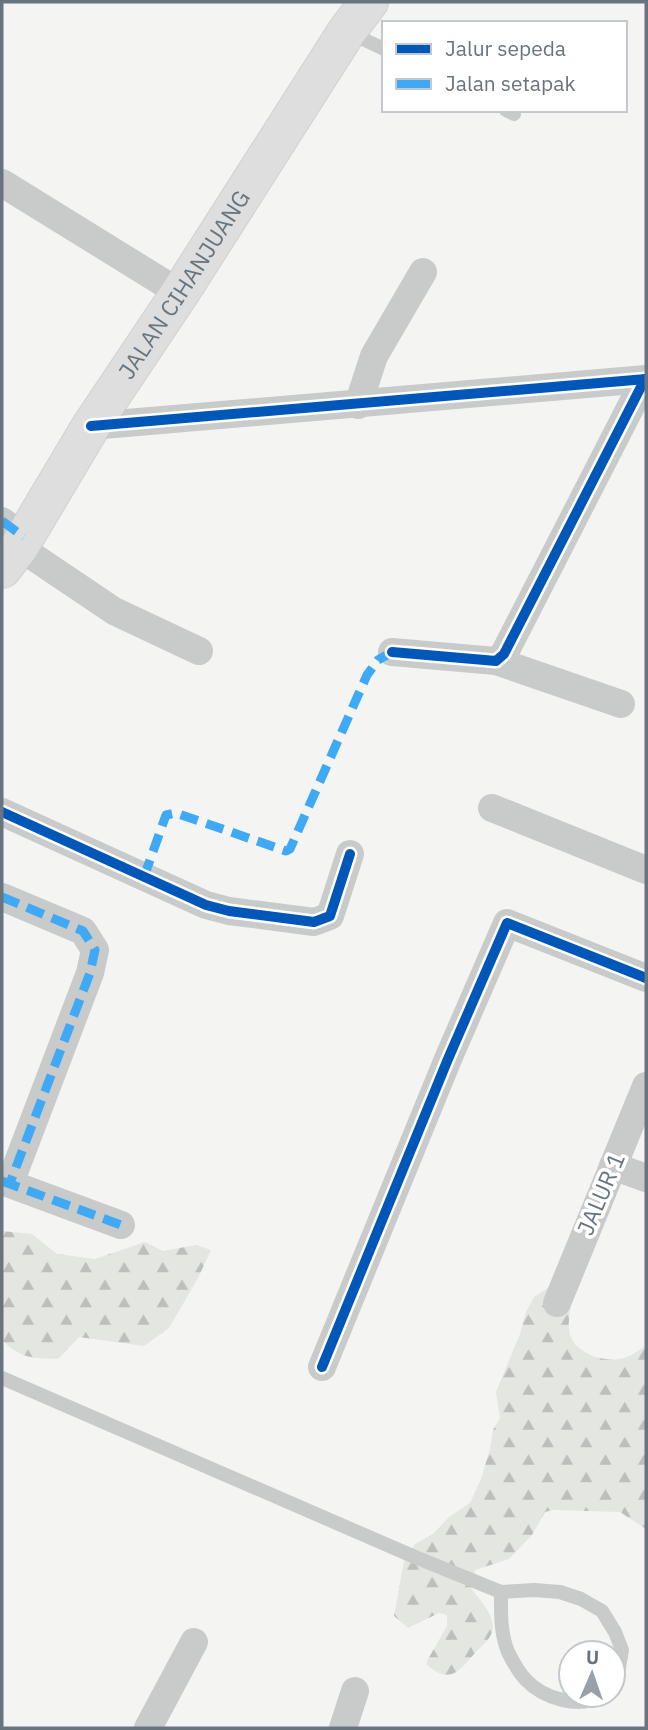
<svg xmlns="http://www.w3.org/2000/svg" width="648" height="1730" font-family="'IBM Plex Sans',sans-serif">
<style>
.forest{fill:url(#forest-firs)}
.lines{fill:none;stroke-linecap:round;stroke-linejoin:round}
.secondary-casing{stroke:#d1d1d1;stroke-width:40}
.service{stroke:#c9caca;stroke-width:14}
.minor{stroke:#c9caca;stroke-width:28}
.secondary{stroke:#dededf;stroke-width:38}
.quiet{stroke:#3fa9f5;stroke-width:9;stroke-dasharray:18 9;stroke-linecap:butt}
.cycleway-casing{stroke:#fff;stroke-width:15}
.cycleway{stroke:#0057b8;stroke-width:10}
.labels{text-anchor:middle;stroke-width:7;stroke-linejoin:round;paint-order:stroke}
.street-label{font-size:23px;fill:#68757f;stroke:#fff}
</style>
<defs>
<pattern id="forest-firs" width="22" height="20" patternUnits="userSpaceOnUse" patternTransform="scale(1.75)"><rect width="22" height="20" fill="#e4e6e1"/><path d="M5 1l3.5 6h-7zM16 11l3.5 6h-7z" fill="#bdbfbc"/></pattern>
</defs>
<rect width="100%" height="100%" fill="#f4f4f3"/>
<g class="forest">
<path d="M2 1231 32 1234 57 1254 95 1259 145 1242 163 1251 196 1245 211 1250 198 1278 169 1328 144 1346 79 1337 58 1359C32 1358 21 1359 2 1340Z"/>
<path d="M553 1285 571 1302C570 1311 568 1321 569 1330 572 1354 607 1365 627 1357 634 1355 639 1349 646 1346V1529L620 1512 553 1510 545 1512 532 1535 509 1559 475 1570 471 1588C479 1600 492 1611 493 1626 493 1638 483 1644 475 1653 459 1671 451 1685 427 1665V1661L447 1626V1615L439 1613 408 1628 394 1616 404 1561 415 1544 433 1534 449 1517 470 1503 481 1479 490 1449 493 1430 500 1418 496 1392 520 1334 526 1312 534 1297Z"/>
</g>
<g class="lines">
<defs>
<g id="secondary">
<path id="s1" d="M2 569 19 547 91 426 180 293 347 31 369 2"/>
</g>
</defs>
<use href="#secondary" class="secondary-casing"/>
<g class="service">
<polyline points="348,32 384,49"/>
<polyline points="506,110 514,114"/>
<polyline points="2,1378 415,1557 501,1592 534,1590 560,1592 581,1599 602,1611 615,1632 622,1650 616,1685 613,1687"/>
<path d="M501 1592C501 1612 500 1632 508 1652 512 1660 519 1673 526 1680 543 1698 580 1710 601 1695"/>
</g>
<g class="minor">
<polyline points="2,183 180,293"/>
<polyline points="358,405 374,356 423,272"/>
<polyline points="91,426 646,379"/>
<polyline points="2,521 24,537"/>
<polyline points="19,547 114,611 199,651"/>
<polyline points="392,652 496,661 504,654 645,379"/>
<polyline points="496,661 621,704"/>
<polyline points="492,808 646,870"/>
<polyline points="2,812 206,905 229,911 314,922 330,916 350,854"/>
<polyline points="2,897 83,931 95,950 90,973 10,1183"/>
<polyline points="613,1166 646,1178"/>
<polyline points="2,1181 121,1225"/>
<polyline points="557,1303 646,1086"/>
<polyline points="322,1367 448,1059 507,923 646,978"/>
<polyline points="148,1728 194,1642"/>
<polyline points="343,1728 355,1691"/>
</g>
<use href="#secondary" class="secondary"/>
<g class="quiet">
<polyline points="2,521 24,537"/>
<polyline points="144,877 166,815 176,813 286,851 290,849 367,675 378,660 392,652"/>
<polyline points="2,897 83,931 95,950 90,973 10,1183"/>
<polyline points="2,1181 121,1225"/>
</g>
<defs>
<g id="cycleway">
<polyline points="91,426 646,379"/>
<polyline points="392,652 496,661 504,654 645,379"/>
<polyline points="2,812 206,905 229,911 314,922 330,916 350,854"/>
<polyline points="322,1367 448,1059 507,923 646,978"/>
</g>
</defs>
<use href="#cycleway" class="cycleway-casing"/>
<use href="#cycleway" class="cycleway"/>
</g>
<g class="labels">
<g class="street-label">
<text dy="8" stroke="none"><textPath href="#s1" startOffset="338">JALAN CIHANJUANG</textPath></text>
<text transform="translate(601 1194) rotate(-67)" y="8">JALUR 1</text>
</g>
</g>
<rect width="648" height="1730" fill="none" stroke="#68757f" stroke-width="7"/>
<rect x="382" y="21" width="245" height="91" fill="#ffffff" stroke="#c3c8cc" stroke-width="2"/>
<rect x="396" y="44" width="35" height="10" fill="#0057b8" stroke="#c3c8cc" stroke-width="2"/>
<text x="445" y="56" font-size="21" fill="#68757f">Jalur sepeda</text>
<rect x="396" y="79" width="35" height="10" fill="#3fa9f5" stroke="#c3c8cc" stroke-width="2"/>
<text x="445" y="91" font-size="21" fill="#68757f">Jalan setapak</text>
<g transform="translate(592 1674) rotate(2)"><circle r="33" fill="#ffffff" stroke="#c3c8cc" stroke-width="2"/>
<path d="M0-5L12 26L0 18L-12 26Z" fill="#99a1a8"/>
<text y="-10" font-size="19" font-weight="bold" text-anchor="middle" fill="#68757f">U</text>
</g>
</svg>
